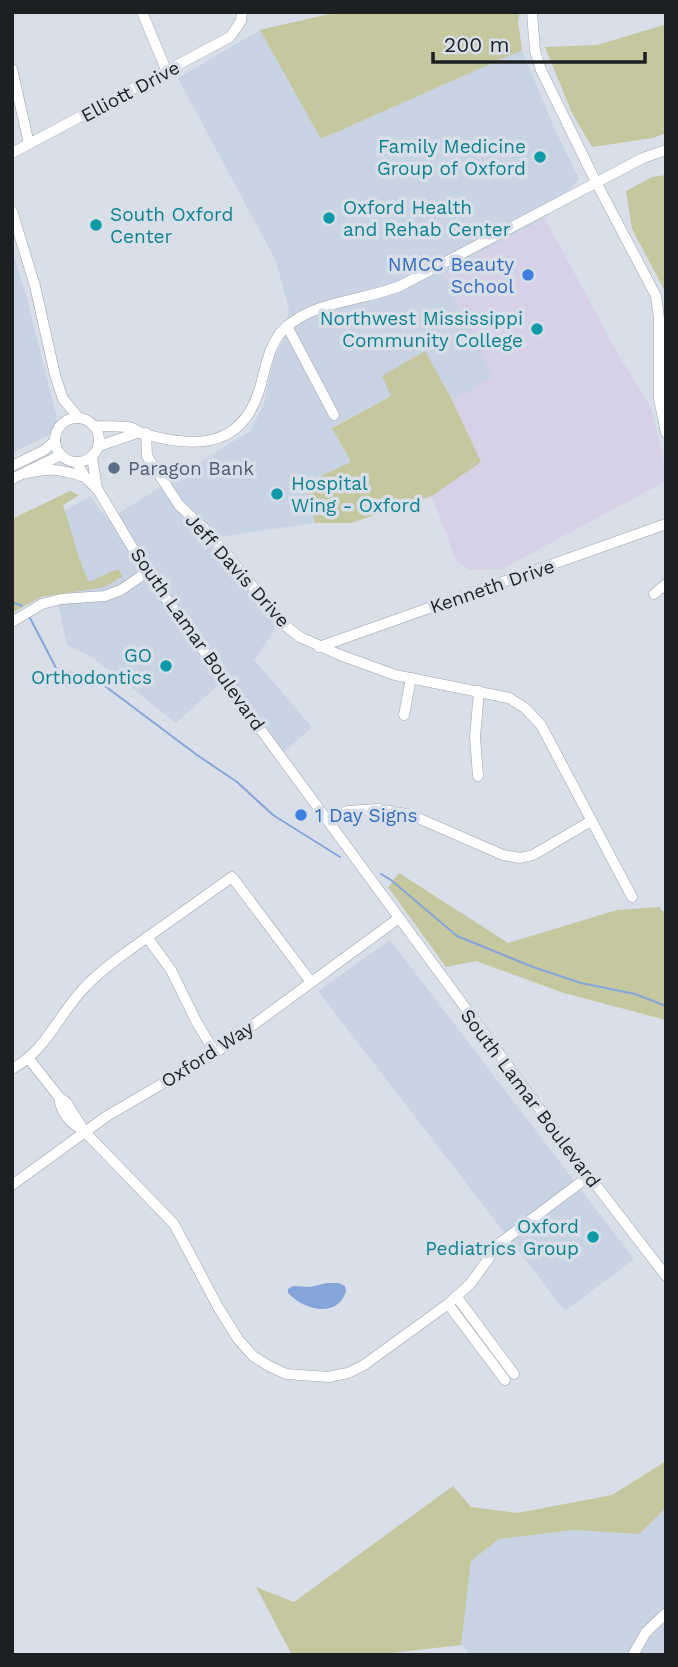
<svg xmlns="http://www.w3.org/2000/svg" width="678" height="1667" font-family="'Work Sans',sans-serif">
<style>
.built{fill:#c8d3e3}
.education{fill:#d6d1e7}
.green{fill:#c5c79e}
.water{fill:#85a5da}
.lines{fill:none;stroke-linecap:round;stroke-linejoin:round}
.stream{stroke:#85a5da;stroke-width:2}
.minor-casing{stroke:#9ca3ac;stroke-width:11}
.minor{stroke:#fff;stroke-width:10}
.culture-dot{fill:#0f9aa8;stroke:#d8dfe9;stroke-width:2.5}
.shop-dot{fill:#3f7fe0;stroke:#d8dfe9;stroke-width:2.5}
.service-dot{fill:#5c6f8a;stroke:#d8dfe9;stroke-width:2.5}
.labels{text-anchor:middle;stroke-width:7;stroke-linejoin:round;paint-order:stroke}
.street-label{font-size:19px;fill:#1d2023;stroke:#d8dfe9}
.culture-label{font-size:19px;fill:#0d838f;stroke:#d8dfe9;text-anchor:end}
.shop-label{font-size:19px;fill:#366cbe;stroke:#d8dfe9;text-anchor:end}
.service-label{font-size:19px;fill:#4e5e75;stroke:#d8dfe9;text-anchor:start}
</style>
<rect width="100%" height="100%" fill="#d8dfe9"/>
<g class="built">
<polygon points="260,30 321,139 522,50 554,127 579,179 545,218 443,274 493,377 452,400 424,351 391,396 332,427 351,462 306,484 315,523 205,539 277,626 254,660 312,727 284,752 228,676 176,723 92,657 67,645 54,586 66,510 90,496 108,520 250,431 263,406 275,355 283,341 289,310 276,261 178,78"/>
<polygon points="12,250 25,291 60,430 12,453"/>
<polygon points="390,940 634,1259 565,1311 318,991"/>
<polygon points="666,1508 666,1655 471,1655 461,1645 471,1561 499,1539 573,1530 639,1534"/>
</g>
<polygon class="education" points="545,218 619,356 651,407 666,471 666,481 502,569 469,570 456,560 432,496 481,462 452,400 493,377 443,274"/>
<g class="green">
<polygon points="337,12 520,12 518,21 522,50 321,139 260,30"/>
<polygon points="664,25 666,133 653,138 592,147 572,113 545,47 597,45"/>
<polygon points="666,175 666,293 632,229 626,191 652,177"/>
<polygon points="425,351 452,400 481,462 432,496 351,523 315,523 306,483 351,462 332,428 391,396 382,376"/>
<path d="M70 491 79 495 63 505C72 531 77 558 89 582L118 569 123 576 105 587 41 597 12 613V519Z"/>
<polygon points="399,873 508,943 617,910 659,907 666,915 666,1020 564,993 476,961 446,967 388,887"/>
<polygon points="666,1461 666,1508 639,1534 573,1530 499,1539 471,1561 461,1645 375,1655 292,1655 256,1587 294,1602 453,1486 471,1507 517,1513 612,1495"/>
</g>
<path class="water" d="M327 1283H339L345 1286 346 1291C338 1319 303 1310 288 1293V1289L293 1286 310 1287Z"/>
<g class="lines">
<g class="stream">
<polyline points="12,602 22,606"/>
<polyline points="30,618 56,668 63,672 89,674 197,755 237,782 273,815 340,857"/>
<polyline points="381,874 391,880 457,936 533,967 581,983 635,994 666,1006"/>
</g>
<defs>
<g id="minor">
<polyline points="142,12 167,72"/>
<polyline points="532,12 535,51 541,70 596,182 656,296 659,318 659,399 666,433"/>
<polyline points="12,69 29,144"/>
<polyline points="12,153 230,37 241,21 242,12"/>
<polyline points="12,211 35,286 55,375 63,399 79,418"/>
<polyline points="287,326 334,415"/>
<circle cx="77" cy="440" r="22"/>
<path d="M94 426C106 427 121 425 132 428 135 429 138 432 141 433 192 448 240 450 259 391 266 369 268 344 285 328 316 300 363 301 400 286L643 158 666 150"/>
<polyline points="146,433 147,456 179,505 212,536 283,624 300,637 340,655 395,675 509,698 525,708 541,725 632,897"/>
<polyline points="99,446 140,432"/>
<polyline points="92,457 97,489"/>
<polyline points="77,463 85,477 98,490 147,572 239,700 589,1176 666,1276"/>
<polyline points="12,466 43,451 55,441"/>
<path d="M22 474C53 468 55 468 85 477"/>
<polyline points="12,479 61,455"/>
<polyline points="654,594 666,584"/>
<polyline points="12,622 42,604 61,599 105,596 121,590 147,572"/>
<polyline points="319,647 666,524"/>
<polyline points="404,715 411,678"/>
<polyline points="478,776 475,737 479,691"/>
<polyline points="328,819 348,811 378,809 411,815 503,855 520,858 533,855 591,821"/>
<polyline points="147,937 171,970 196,1021 215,1053"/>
<polyline points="29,1059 59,1097 66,1102 85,1132 174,1224 218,1307 238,1339 253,1356 269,1366 286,1374 328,1377 348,1373 364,1365 448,1304 470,1284 500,1243 589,1176"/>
<path d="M12 1069C49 1048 58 1014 86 986 104 967 127 952 149 936 176 917 204 897 232 877L311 982"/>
<path d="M59 1097C61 1114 70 1124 85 1131"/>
<polyline points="12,1185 107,1116 215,1053 399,918"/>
<polyline points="456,1296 514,1374"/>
<polyline points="448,1304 505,1380"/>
<polyline points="633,1655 646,1632 666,1613"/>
</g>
</defs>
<use href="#minor" class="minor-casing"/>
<use href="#minor" class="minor"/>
</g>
<g class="culture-dot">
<circle cx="540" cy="157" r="7"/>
<circle cx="329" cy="218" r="7"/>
<circle cx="96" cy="225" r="7"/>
<circle cx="537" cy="329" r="7"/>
<circle cx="277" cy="494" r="7"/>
<circle cx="166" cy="666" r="7"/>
<circle cx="593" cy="1237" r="7"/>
</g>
<g class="shop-dot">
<circle cx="528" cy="275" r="7"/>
<circle cx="301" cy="815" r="7"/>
</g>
<circle class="service-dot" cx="114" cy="468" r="7"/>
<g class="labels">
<g class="street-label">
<text transform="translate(130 91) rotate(-28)" y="7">Elliott Drive</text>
<text transform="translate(238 570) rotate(48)" y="7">Jeff Davis Drive</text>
<text transform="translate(492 586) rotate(-19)" y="7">Kenneth Drive</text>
<text transform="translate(198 639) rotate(55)" y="7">South Lamar Boulevard</text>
<text transform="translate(207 1054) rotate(-33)" y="7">Oxford Way</text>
<text transform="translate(531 1098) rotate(53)" y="7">South Lamar Boulevard</text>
</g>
<g class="culture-label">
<text x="526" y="153">Family Medicine<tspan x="526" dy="22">Group of Oxford</tspan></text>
<text x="343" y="214" text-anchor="start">Oxford Health<tspan x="343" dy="22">and Rehab Center</tspan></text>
<text x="110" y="221" text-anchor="start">South Oxford<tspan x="110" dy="22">Center</tspan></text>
<text x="523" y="325">Northwest Mississippi<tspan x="523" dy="22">Community College</tspan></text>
<text x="291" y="490" text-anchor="start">Hospital<tspan x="291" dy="22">Wing - Oxford</tspan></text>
<text x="152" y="662">GO<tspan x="152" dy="22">Orthodontics</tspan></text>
<text x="579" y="1233">Oxford<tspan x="579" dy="22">Pediatrics Group</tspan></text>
</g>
<g class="shop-label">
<text x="514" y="271">NMCC Beauty<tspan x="514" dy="22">School</tspan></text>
<text x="315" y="822" text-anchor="start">1 Day Signs</text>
</g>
<g class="service-label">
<text x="128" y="475">Paragon Bank</text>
</g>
</g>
<rect width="678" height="1667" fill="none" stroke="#1d2023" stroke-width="28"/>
<path d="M433 52v10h212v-10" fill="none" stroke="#1d2023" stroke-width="3.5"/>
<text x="444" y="52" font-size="21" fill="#1d2023" stroke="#d8dfe9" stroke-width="5" paint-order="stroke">200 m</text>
</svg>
